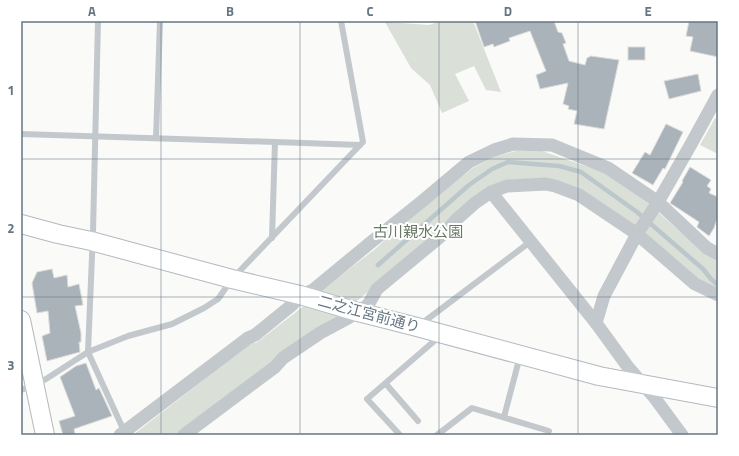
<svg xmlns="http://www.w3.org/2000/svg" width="739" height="456" font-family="'Titillium Web','Noto Sans JP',sans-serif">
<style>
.green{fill:#dadfd7}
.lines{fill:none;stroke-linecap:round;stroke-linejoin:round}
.stream{stroke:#bbc7cb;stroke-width:4.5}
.building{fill:#aab3b9;stroke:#dcdcda}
.secondary-casing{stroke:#b3babf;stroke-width:20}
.lane{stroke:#c3c8cc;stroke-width:6}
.street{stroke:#c3c8cc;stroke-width:13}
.secondary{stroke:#fff;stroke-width:18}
.grid{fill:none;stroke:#657683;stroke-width:1;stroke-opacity:0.55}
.labels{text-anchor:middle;stroke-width:4;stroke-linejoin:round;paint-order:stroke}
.park-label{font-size:15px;fill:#687a64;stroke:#fff}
.street-label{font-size:15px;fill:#657683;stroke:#fff}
.neatline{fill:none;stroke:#657683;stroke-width:1.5}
.grid-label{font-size:13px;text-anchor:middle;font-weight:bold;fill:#657683}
</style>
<rect width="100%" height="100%" fill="#fafaf8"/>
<g class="green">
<polygon points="441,21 473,21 501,92 486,90 474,66 455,74 469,101 442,113 430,85 411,68 385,22 429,25"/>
<polygon points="715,118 718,120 718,154 700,145"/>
<polygon points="539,150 603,172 650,205 703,252 718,261 718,291 697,281 586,193 499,185 336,318 301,342 177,435 133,435 252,342 256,343 300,309 323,289 374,250 422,206 473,168 496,156 516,151"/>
</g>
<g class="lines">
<polyline class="stream" points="378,265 469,185 492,169 508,162 559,166 581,172 637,212 703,269 711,279 718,285"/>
</g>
<g class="building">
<polygon points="475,21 554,21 558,32 562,33 566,43 563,44 569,61 585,65 587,58 591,56 619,60 604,129 574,124 577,111 568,109 569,106 563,104 568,83 540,89 536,75 546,71 530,31 509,38 510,41 494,47 493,44 484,47"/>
<polygon points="689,21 718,21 718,57 690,51 693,37 686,36"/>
<rect x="628" y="47" width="17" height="13"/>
<polygon points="698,74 701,91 669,99 664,81"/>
<polygon points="666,124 683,132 665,169 663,168 653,185 632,173 645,152 650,155"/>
<polygon points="690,167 711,180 707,186 711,189 709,193 718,197 718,216 714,228 709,236 697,227 699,222 670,203 683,182 682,181"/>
<polygon points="52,269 54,278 67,275 68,287 79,284 83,305 75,306 81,333 81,342 79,342 80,352 47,361 42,336 50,333 48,311 37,313 32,283 37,272"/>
<polygon points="86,363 96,390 99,388 112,416 74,429 75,435 63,435 59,421 75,416 60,377 76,366"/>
</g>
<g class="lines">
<defs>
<g id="secondary">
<polyline points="21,224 58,234 91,241 232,279 300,295 358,312 417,327 599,376 718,398"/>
<polyline points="21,320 45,435"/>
</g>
</defs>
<use href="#secondary" class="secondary-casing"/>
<g class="lane">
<polyline points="98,21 93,232 88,352 124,431"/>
<polyline points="21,134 275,142 272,238"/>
<polyline points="156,138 160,21"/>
<polyline points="275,142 360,145"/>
<polyline points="421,324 530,242"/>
<polyline points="386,384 418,421"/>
<polyline points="21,390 34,385 46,379 88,352 128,336 172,324 204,308 218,299 232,279 360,145 363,142 341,21"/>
<polyline points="504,417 520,356"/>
<polyline points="400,435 367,399 440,336"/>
<polyline points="437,435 472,408 549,431"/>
</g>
<g class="street">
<polyline points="491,192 596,323 628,367 654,397 682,435"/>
<polyline points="596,323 604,296 637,234 658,202 690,146 718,95"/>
<polyline points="120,435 248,338 255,335 292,305 300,295 313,290 370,243 420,203 469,162 494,150 513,144 552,145 608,168 658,202 707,248 718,254"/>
<polyline points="184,435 275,367 283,358 320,333 348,318 368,305 377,289 441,236 457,219 475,203 491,192 507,186 546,184 555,186 579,195 637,234 695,284 718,295"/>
</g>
<use href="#secondary" class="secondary"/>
</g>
<path class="grid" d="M161 21V435M300 21V435M439 21V435M578 21V435M21 159H718M21 297H718"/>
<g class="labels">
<g class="park-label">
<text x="418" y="237">古川親水公園</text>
</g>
<g class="street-label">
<text transform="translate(369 314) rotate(15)" y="5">二之江宮前通り</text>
</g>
</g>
<rect width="739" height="456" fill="none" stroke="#ffffff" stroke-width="44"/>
<rect x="22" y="22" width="695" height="412" class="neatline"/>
<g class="grid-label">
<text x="92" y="16">A</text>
<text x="230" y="16">B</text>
<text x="370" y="16">C</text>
<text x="508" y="16">D</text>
<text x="648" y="16">E</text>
<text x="11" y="95">1</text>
<text x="11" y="233">2</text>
<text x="11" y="370">3</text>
</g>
</svg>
